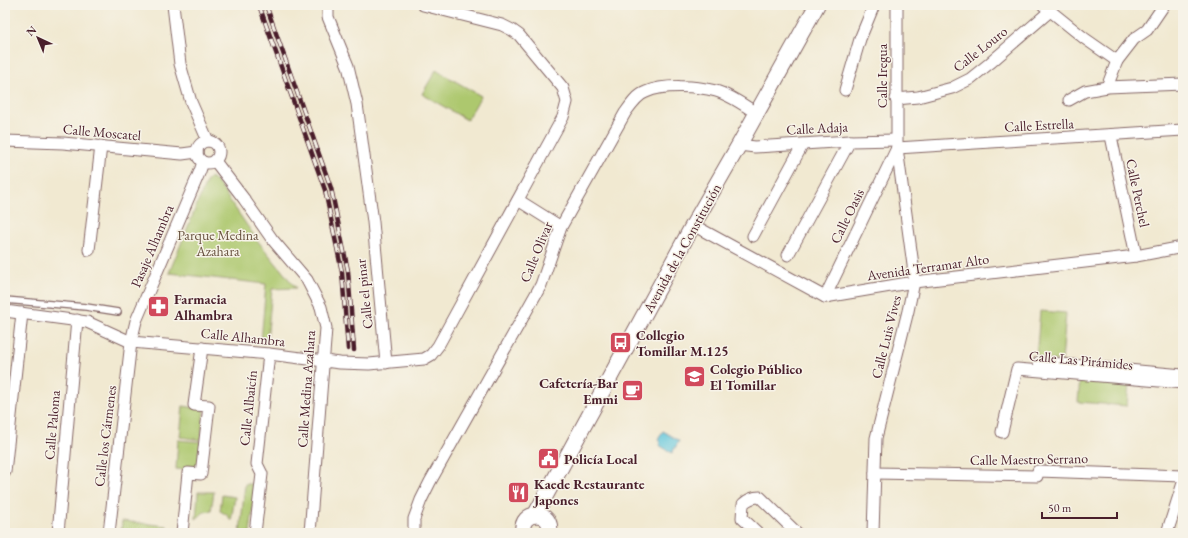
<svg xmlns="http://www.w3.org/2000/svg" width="1188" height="538" font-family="'EB Garamond',serif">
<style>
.green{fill:#adc86e;stroke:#7c744c}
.water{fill:#5fc6dc;stroke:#547284}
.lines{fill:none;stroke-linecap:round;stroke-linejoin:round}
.lane-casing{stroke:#846665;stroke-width:8}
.street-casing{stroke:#846665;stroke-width:13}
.secondary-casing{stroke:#846665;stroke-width:17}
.lane{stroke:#fff;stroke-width:5.5}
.street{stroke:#fff;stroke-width:11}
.secondary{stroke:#fff;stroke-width:15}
.rail-casing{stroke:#4a1f2b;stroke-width:4.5}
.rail{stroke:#f7f3e8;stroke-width:3;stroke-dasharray:9;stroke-linecap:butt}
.labels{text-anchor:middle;stroke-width:3;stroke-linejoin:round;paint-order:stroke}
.street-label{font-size:14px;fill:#4a1f2b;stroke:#f7f3e8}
.park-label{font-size:14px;fill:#68523f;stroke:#f7f3e8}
.poi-label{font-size:14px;font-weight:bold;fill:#4a1f2b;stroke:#f7f3e8;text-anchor:start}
</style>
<rect width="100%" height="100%" fill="#f7f3e8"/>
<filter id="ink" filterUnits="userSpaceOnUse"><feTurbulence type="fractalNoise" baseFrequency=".025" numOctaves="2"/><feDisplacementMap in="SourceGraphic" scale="8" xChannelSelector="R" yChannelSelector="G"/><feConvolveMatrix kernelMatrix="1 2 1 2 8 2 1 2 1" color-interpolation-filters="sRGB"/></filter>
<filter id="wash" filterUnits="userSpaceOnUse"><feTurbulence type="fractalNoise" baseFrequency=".012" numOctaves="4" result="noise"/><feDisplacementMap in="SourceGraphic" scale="16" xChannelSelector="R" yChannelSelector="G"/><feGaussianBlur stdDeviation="0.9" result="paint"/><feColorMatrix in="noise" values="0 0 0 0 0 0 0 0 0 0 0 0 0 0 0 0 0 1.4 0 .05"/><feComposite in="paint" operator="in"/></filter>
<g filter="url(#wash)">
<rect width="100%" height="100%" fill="#f1e9d1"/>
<g class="green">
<polygon points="436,70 481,96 467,120 422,94"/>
<polygon points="211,177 220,186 257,240 296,288 272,289 267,341 261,341 266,284 169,273 207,180"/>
<polygon points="1040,311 1066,313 1062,361 1036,359"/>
<polygon points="1080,379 1129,383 1127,406 1078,402"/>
<polygon points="183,406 204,409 201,440 180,437"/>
<polygon points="178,440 202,442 199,471 176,469"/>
<polygon points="245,484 256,484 250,533 240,533"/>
<polygon points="198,492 214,492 211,511 204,512 196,519"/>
<polygon points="222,495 235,497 231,521 227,515 220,511"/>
<polygon points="122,521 167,526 166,533 121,533"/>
</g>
<polygon class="water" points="663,431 679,441 672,453 659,445 660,442 658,440"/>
</g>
<g filter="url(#ink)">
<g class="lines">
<defs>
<polyline id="lane" points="5,300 86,307 118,312"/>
<g id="street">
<polyline points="173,5 180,64 191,102 208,141"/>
<polyline points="328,5 328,17 348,66 357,104 373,222 386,363"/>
<polyline points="1043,5 1084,38 1117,61"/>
<polyline points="1107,87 1117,61 1134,39 1147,30 1164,5"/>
<polyline points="845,90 860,39 874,5"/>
<polyline points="896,99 918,97 952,88 970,79 990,63 1050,11"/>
<polyline points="1069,100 1085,91 1107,87 1183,84"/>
<polyline points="1111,136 1136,256"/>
<circle cx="208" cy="152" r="11"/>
<polyline points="5,141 63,143 182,154 197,152"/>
<polyline points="739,145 755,147 850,141 896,140"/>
<polyline points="897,148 1183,130"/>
<polyline points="215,161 244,199 272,239 307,280 321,307 326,328 310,533"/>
<polyline points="518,200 561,227"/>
<polyline points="693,225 825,297 914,282 1136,256 1183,247"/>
<polyline points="753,236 803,144"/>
<polyline points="89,250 101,146"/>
<polyline points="788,255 850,141"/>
<polyline points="825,297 897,148"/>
<polyline points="5,311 87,322 131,342 269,354 340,363 369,364 424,359 431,355 438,346 563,117 567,102 563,88 519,35 512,30 502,25 423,5"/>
<polyline points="1039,362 1183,375"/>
<polyline points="1002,432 1017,369 1183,383"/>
<polyline points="5,472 22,313"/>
<polyline points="875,473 1037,476 1038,471 1183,476"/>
<polyline points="58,533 77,320"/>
<polyline points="109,533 131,342 136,321 200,171 203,162"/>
<polyline points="182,533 188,473 201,474 209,406 194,405 202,348"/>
<polyline points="255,533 262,474 257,464 269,354"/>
<path d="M414 533V519L421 500 430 482 541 285 561 227 625 113C630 106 637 95 646 92 663 84 698 86 716 91 730 95 744 105 756 113"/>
<path d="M758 533 742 518 743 504C748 499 753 497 760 497L797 533"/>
<polyline points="873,533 876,438 908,311 914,282 913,265 897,148 897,5"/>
<polyline points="1167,533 1183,483"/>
</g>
<g id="secondary">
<polyline points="535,515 693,225 739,145 817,5"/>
<path d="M523 533C519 508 555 510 549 533"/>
</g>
</defs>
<use href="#lane" class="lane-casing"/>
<use href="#street" class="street-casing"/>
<use href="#secondary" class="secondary-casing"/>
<use href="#lane" class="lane"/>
<use href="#street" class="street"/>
<use href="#secondary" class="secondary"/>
<defs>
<g id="rail">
<polyline points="259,5 325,190 342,272 348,349"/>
<polyline points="266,5 331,188 348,271 354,350"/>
</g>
</defs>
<use href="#rail" class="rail-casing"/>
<use href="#rail" class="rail"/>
</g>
</g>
<defs>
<symbol id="pharmacy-square" viewBox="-11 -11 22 22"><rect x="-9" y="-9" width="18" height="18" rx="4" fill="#d1495b" stroke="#f7f3e8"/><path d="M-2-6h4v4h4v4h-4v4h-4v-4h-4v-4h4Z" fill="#fff"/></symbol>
<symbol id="bus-square" viewBox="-11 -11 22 22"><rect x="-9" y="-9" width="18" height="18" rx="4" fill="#d1495b" stroke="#f7f3e8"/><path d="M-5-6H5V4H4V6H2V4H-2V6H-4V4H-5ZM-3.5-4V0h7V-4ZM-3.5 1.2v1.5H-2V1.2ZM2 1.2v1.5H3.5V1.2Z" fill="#fff"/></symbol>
<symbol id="school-square" viewBox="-11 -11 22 22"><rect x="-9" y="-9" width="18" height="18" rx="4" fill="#d1495b" stroke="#f7f3e8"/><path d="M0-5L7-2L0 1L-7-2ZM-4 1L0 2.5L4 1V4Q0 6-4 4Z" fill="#fff"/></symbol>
<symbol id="cafe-square" viewBox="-11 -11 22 22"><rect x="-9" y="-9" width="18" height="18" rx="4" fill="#d1495b" stroke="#f7f3e8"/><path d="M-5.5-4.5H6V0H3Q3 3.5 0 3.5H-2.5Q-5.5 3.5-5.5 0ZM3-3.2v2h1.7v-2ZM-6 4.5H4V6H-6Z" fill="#fff"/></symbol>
<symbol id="civic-square" viewBox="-11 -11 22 22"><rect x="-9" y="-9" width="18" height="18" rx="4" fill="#d1495b" stroke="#f7f3e8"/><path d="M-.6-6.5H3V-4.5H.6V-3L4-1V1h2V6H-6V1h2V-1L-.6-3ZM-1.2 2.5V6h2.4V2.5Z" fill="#fff"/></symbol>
<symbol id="restaurant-square" viewBox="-11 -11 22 22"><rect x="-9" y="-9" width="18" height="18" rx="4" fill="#d1495b" stroke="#f7f3e8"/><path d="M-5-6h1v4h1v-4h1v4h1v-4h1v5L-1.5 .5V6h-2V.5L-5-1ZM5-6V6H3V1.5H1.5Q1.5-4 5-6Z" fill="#fff"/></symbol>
</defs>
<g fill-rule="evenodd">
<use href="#pharmacy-square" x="146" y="294" width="25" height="25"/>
<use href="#bus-square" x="608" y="330" width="25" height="25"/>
<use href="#school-square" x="682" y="364" width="25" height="25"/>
<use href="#cafe-square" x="620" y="378" width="25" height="25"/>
<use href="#civic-square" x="536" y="446" width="25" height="25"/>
<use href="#restaurant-square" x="506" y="480" width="25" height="25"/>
</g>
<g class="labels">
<g class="street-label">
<text transform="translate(980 49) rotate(-38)" y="5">Calle Louro</text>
<text transform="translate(882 76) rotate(-90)" y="5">Calle Iregua</text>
<text transform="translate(1039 125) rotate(-3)" y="5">Calle Estrella</text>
<text transform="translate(817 128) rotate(-3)" y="5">Calle Adaja</text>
<text transform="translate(102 132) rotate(5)" y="5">Calle Moscatel</text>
<text transform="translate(1138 193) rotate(78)" y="5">Calle Perchel</text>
<text transform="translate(847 216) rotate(-64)" y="5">Calle Oasis</text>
<text transform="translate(152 246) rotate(-67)" y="5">Pasaje Alhambra</text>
<text transform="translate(682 248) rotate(-61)" y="5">Avenida de la Constitución</text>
<text transform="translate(536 252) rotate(-68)" y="5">Calle Olivar</text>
<text transform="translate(928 267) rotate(-8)" y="5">Avenida Terramar Alto</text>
<text transform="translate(364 294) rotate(-96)" y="5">Calle el pinar</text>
<text transform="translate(243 337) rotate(6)" y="5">Calle Alhambra</text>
<text transform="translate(886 337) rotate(-76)" y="5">Calle Luis Vives</text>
<text transform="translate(1081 360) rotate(5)" y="5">Calle Las Pirámides</text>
<text transform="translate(306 389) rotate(-86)" y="5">Calle Medina Azahara</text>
<text transform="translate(248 408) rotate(-84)" y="5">Calle Albaicín</text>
<text transform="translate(52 425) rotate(-85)" y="5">Calle Paloma</text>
<text transform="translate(105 436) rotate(-83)" y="5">Calle los Cármenes</text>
<text transform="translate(1029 459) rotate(-1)" y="5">Calle Maestro Serrano</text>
</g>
<g class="park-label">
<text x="218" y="240">Parque Medina<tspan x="218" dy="16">Azahara</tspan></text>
</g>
<g class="poi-label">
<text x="174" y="304">Farmacia<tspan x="174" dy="16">Alhambra</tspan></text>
<text x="636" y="340">Collegio<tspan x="636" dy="16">Tomillar M.125</tspan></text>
<text x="710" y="374">Colegio Público<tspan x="710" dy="16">El Tomillar</tspan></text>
<text x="618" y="388" text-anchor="end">Cafetería-Bar<tspan x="618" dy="16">Emmi</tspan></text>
<text x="564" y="464">Policía Local</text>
<text x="534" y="489">Kaede Restaurante<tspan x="534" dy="16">Japones</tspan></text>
</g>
</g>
<rect width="1188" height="538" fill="none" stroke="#f7f3e8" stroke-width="20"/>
<g transform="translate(38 38) rotate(316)" stroke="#f7f3e8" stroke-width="3" paint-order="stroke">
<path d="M0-3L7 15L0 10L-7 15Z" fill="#4a1f2b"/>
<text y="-6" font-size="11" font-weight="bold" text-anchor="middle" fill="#4a1f2b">N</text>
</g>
<path d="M1042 512v6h75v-6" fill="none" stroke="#4a1f2b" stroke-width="2"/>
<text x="1048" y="512" font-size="12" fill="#4a1f2b" stroke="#f7f3e8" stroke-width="3" paint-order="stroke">50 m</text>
</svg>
